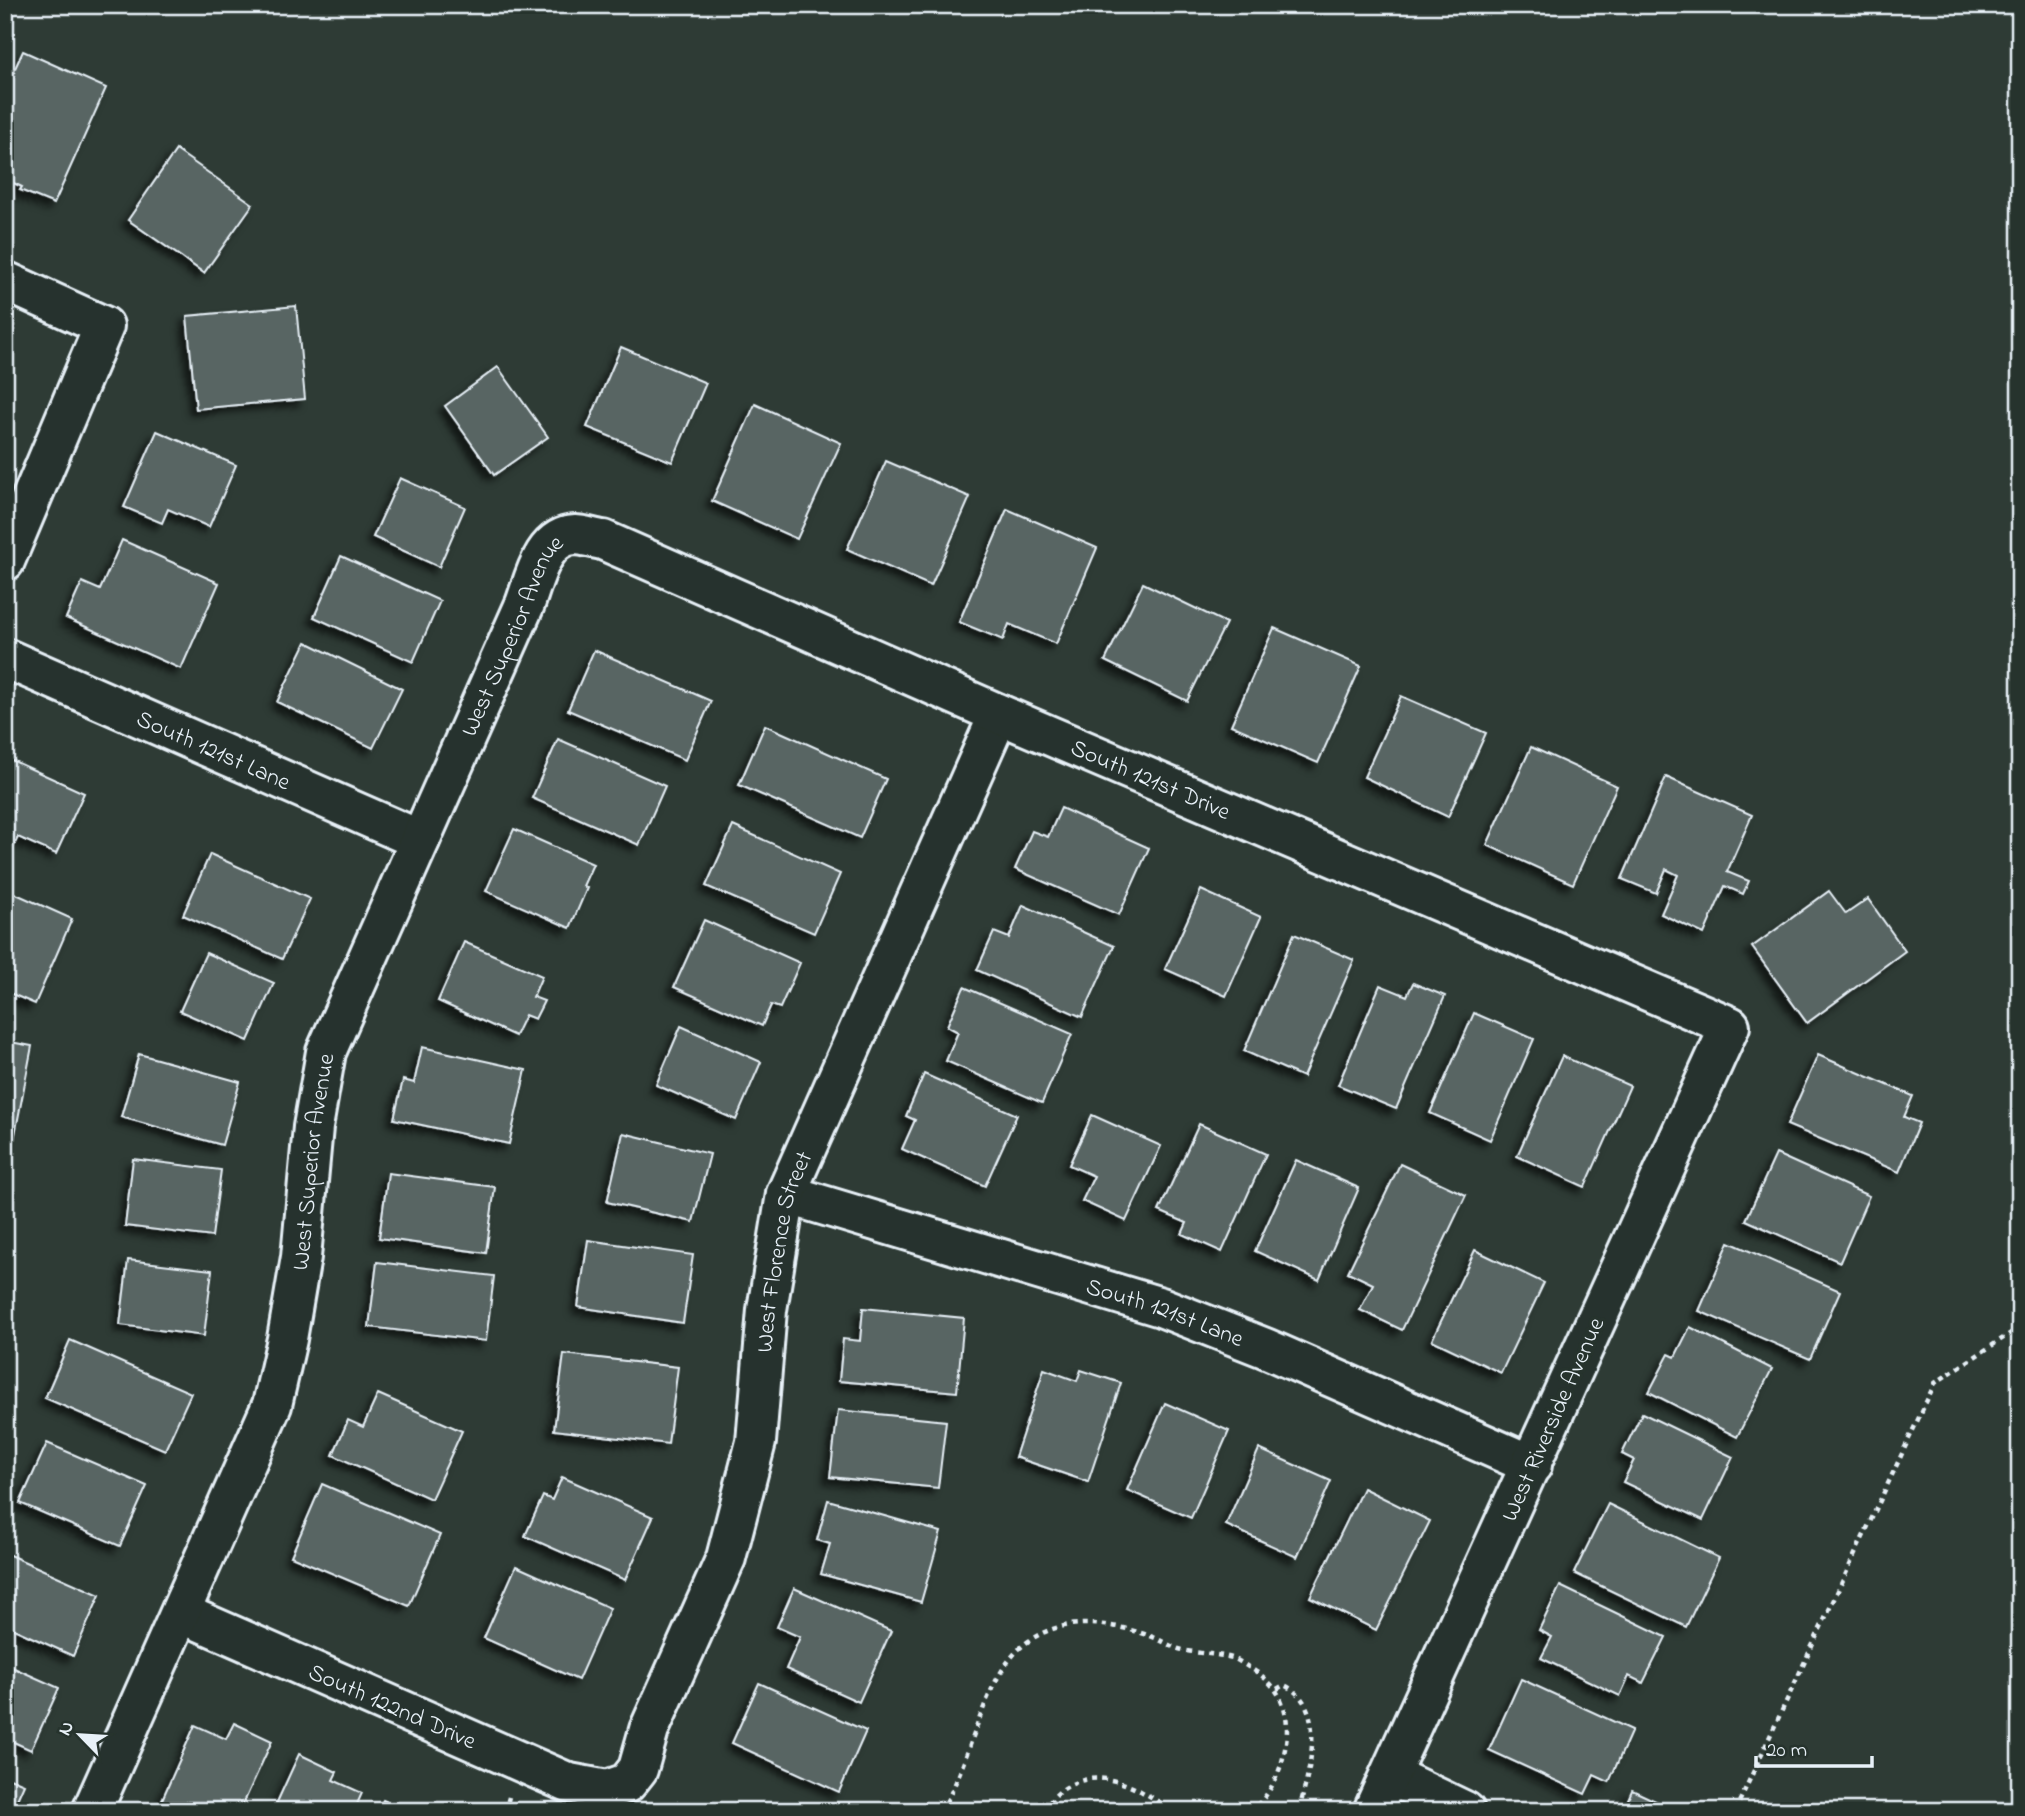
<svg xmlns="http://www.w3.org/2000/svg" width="2025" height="1816" font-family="'Indie Flower',sans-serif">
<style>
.building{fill:#596563;stroke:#e8f1f8;stroke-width:2;filter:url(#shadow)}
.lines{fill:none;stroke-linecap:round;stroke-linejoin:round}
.minor-casing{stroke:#e8f1f8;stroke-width:44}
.path{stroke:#e8f1f8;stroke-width:4.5;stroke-dasharray:5 5;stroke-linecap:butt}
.minor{stroke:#26332d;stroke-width:38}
.labels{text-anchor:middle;stroke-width:7;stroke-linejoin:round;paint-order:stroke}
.street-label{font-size:24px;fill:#e8f1f8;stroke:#26332d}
</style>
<defs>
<filter id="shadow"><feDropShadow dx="-6" dy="6" stdDeviation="3.5" flood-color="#0009"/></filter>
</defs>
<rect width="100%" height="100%" fill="#2e3b35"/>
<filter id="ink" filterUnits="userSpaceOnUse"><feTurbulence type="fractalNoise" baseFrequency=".0143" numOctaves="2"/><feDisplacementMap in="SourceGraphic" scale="14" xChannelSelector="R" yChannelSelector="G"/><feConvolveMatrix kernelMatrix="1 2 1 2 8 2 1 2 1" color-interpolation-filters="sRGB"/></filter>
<g filter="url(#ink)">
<g class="building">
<polygon points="23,51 106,88 54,204 20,190 22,187 5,179 5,90"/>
<polygon points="176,150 253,204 204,273 128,220"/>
<polygon points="296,306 305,399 196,409 187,316"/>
<polygon points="621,347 706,383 672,462 587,427"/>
<polygon points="498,367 548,437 494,475 445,406"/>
<polygon points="755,404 841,443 797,539 712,501"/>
<polygon points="157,431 236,465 209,527 168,509 162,523 124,507"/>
<polygon points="886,461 970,497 931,586 847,549"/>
<polygon points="400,478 465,507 439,567 373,537"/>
<polygon points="1007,509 1097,548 1056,644 1009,624 1003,640 959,622"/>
<polygon points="122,540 219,583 181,669 66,618 82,582 100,590"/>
<polygon points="341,556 440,601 413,662 314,617"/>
<polygon points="1143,583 1226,623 1187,701 1105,661"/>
<polygon points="1274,628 1361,666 1318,763 1231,725"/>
<polygon points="306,642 402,689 373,748 277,702"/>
<polygon points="594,650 711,701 685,760 568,710"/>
<polygon points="1401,696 1486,733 1448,817 1364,777"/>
<polygon points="765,725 886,779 860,838 739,785"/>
<polygon points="558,739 665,786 639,845 532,798"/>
<polygon points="1531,747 1617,786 1573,884 1487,845"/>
<polygon points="5,757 84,793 56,854 18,837 11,852 5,849"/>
<polygon points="1666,777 1752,815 1727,872 1749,881 1743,894 1725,886 1704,934 1661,914 1678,875 1666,869 1656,893 1622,879"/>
<polygon points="1061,808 1149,848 1119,915 1015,869 1032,831 1048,837"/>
<polygon points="733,826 840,874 814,933 706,886"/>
<polygon points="514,829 593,864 583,886 587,888 570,928 486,891"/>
<polygon points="210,854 310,899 282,959 183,915"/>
<polygon points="5,889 72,919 35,1004 5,991"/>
<polygon points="1201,890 1261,917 1226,996 1165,969"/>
<polygon points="1829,891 1846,914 1868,899 1905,951 1807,1023 1752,947"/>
<polygon points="1023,905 1114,946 1082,1017 977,970 994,932 1009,938"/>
<polygon points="704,920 800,963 780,1008 771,1005 762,1026 674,987"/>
<polygon points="1294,934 1354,960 1303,1077 1244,1051"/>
<polygon points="464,942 542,976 533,997 544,1001 535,1019 525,1015 515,1036 438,1001"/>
<polygon points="206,953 274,983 248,1041 180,1011"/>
<polygon points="1413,983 1445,996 1396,1109 1338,1085 1380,985 1407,996"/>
<polygon points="964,987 1072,1034 1042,1103 946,1061 958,1032 947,1026"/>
<polygon points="1474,1013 1534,1039 1490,1140 1430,1113"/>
<polygon points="681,1026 761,1062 736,1120 656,1085"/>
<polygon points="5,1041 32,1046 14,1140 5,1139"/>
<polygon points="422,1047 526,1070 509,1144 394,1119 403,1080 414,1083"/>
<polygon points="139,1054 240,1082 222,1145 121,1117"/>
<polygon points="1818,1055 1913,1096 1904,1117 1919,1123 1899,1172 1787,1125"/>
<polygon points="1562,1056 1630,1086 1585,1187 1517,1156"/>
<polygon points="924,1074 1017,1115 985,1186 902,1149 915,1120 906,1116"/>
<polygon points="1092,1115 1161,1146 1126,1221 1082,1201 1094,1176 1069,1165"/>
<polygon points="1199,1124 1266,1154 1222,1252 1182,1234 1187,1223 1159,1211"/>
<polygon points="623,1133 710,1154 693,1222 607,1202"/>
<polygon points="1776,1154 1869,1196 1840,1262 1746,1220"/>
<polygon points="133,1159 221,1170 212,1237 125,1226"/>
<polygon points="1296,1160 1359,1188 1319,1280 1255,1251"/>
<polygon points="1400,1164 1466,1195 1402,1330 1360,1310 1373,1284 1348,1272"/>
<polygon points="388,1173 495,1187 486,1253 379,1238"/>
<polygon points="588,1240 693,1255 683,1323 578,1307"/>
<polygon points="1729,1242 1840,1291 1810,1359 1699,1311"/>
<polygon points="1475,1250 1544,1283 1501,1373 1432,1340"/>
<polygon points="128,1260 212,1270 204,1336 120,1325"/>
<polygon points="377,1262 494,1276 486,1341 369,1327"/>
<polygon points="863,1308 964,1318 957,1392 839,1381 843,1339 860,1341"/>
<polygon points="1690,1327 1772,1369 1737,1437 1649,1392 1669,1354 1675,1357"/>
<polygon points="70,1340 191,1393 165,1450 45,1398"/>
<polygon points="564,1354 678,1367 668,1444 554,1430"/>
<polygon points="1044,1369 1077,1381 1081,1370 1121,1383 1088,1482 1015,1457"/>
<polygon points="378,1394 462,1431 431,1499 333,1455 348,1420 363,1427"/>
<polygon points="1165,1403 1229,1431 1191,1518 1127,1490"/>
<polygon points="838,1410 946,1421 938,1488 830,1477"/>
<polygon points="1642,1413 1733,1457 1703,1520 1623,1482 1634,1460 1622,1454"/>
<polygon points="47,1443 147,1486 120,1546 20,1503"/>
<polygon points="1259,1449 1331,1481 1297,1557 1226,1525"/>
<polygon points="562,1477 653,1517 625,1580 525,1536 543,1496 552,1500"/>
<polygon points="322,1484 440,1535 409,1606 291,1556"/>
<polygon points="1363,1488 1430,1521 1376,1630 1310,1597"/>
<polygon points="828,1500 941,1532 921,1602 821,1574 830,1544 817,1540"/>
<polygon points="1608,1504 1719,1558 1686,1627 1574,1573"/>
<polygon points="5,1553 100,1595 73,1656 5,1625"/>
<polygon points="516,1566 610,1608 578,1680 484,1638"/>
<polygon points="1560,1586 1666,1637 1643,1683 1629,1676 1620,1696 1541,1658 1552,1637 1539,1630"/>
<polygon points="794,1588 891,1631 859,1702 786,1669 800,1637 777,1627"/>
<polygon points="5,1664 59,1688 31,1750 5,1738"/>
<polygon points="1521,1679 1632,1730 1609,1782 1594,1775 1585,1794 1489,1750"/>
<polygon points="759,1683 866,1731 839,1792 732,1743"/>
<polygon points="234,1723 272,1741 240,1811 157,1811 195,1725 226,1739"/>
<polygon points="299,1754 337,1772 333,1780 362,1793 354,1811 273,1811"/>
<polygon points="5,1776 24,1784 12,1811 5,1811"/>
<polygon points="1632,1790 1658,1802 1654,1811 1623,1811"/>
<polygon points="383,1800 407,1811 378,1811"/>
</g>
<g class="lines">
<defs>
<g id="minor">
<polyline points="5,281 104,326 5,561"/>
<path id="s1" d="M5 658 420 840"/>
<path id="s2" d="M786 1194 1161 1307 1265 1348 1532 1465"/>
<path id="s3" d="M181 1613 569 1783 607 1790 627 1783 638 1769 649 1730 726 1558 756 1442 767 1310 786 1194 999 714"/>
<polyline points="1390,1775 1465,1811"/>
<path id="s4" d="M92 1811 272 1405 287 1339 301 1257 313 1127 326 1052 525 604C534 580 542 536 575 535 584 535 594 539 603 540L999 714 1730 1026 1373 1811"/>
</g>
</defs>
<use href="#minor" class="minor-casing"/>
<g class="path">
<path d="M1277 1689 1284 1685C1330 1706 1308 1773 1299 1811"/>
<polyline points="505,1811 509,1797"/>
<path d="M941 1811C971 1763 979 1692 1016 1652 1051 1615 1106 1620 1150 1636 1160 1639 1169 1646 1179 1649 1196 1654 1215 1653 1232 1658 1238 1660 1245 1665 1250 1668 1289 1690 1293 1725 1281 1765 1275 1782 1265 1803 1248 1811"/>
<path d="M1043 1811C1049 1804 1054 1795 1062 1790 1100 1763 1140 1789 1173 1811"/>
<polyline points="1735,1811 1935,1383 2020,1327"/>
</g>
<use href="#minor" class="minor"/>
</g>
</g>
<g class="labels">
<g class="street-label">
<text dy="8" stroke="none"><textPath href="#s4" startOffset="1258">West Superior Avenue</textPath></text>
<text dy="8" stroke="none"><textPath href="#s1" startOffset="228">South 121st Lane</textPath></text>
<text dy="8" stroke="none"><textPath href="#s4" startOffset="2009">South 121st Drive</textPath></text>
<text dy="8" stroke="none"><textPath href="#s4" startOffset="691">West Superior Avenue</textPath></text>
<text dy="8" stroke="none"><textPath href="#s3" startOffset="1043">West Florence Street</textPath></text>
<text dy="8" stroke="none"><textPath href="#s2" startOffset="397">South 121st Lane</textPath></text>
<text transform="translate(1552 1419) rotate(-66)" y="8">West Riverside Avenue</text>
<text dy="8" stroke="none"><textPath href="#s3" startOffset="231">South 122nd Drive</textPath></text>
</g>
</g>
<rect width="2025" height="1816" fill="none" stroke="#26332d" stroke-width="28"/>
<rect x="14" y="14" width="1997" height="1788" fill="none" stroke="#e8f1f8" stroke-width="2.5" filter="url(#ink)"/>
<g transform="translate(80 1735) rotate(295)" stroke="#26332d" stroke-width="5" paint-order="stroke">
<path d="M0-5L12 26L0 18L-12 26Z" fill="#e8f1f8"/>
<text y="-10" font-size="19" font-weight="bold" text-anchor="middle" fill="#e8f1f8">N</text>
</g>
<path d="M1756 1756v10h116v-10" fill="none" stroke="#e8f1f8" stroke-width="3.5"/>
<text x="1766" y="1756" font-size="21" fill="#e8f1f8" stroke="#26332d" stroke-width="5" paint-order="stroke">20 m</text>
</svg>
